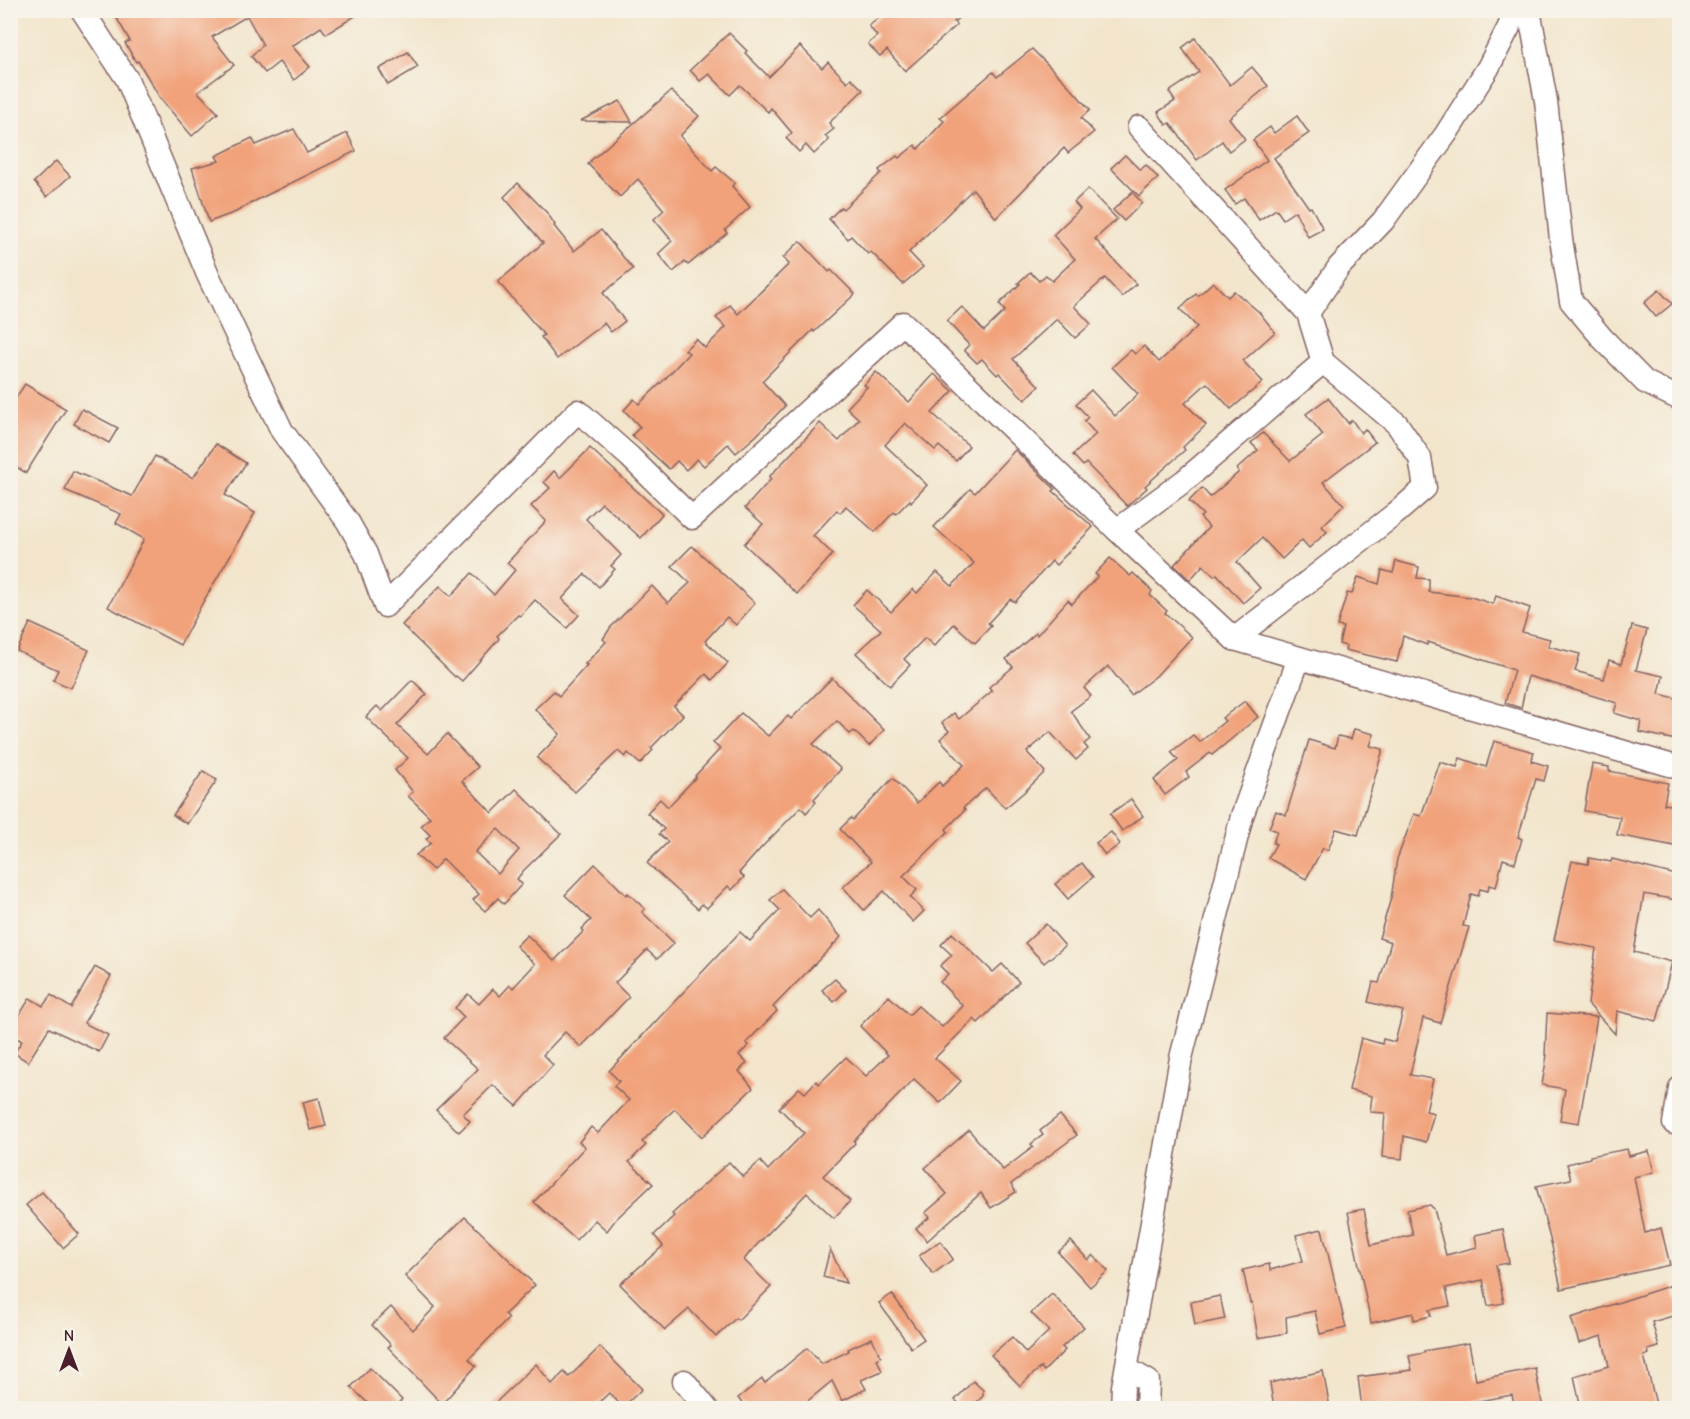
<svg xmlns="http://www.w3.org/2000/svg" width="1690" height="1419" font-family="'Comic Neue',sans-serif">
<style>
.building{fill:#f1a27a;fill-rule:evenodd}
.lines{fill:none;stroke-linecap:round;stroke-linejoin:round}
.minor-casing{stroke:#856463;stroke-width:25}
.minor{stroke:#fff;stroke-width:22}
</style>
<rect width="100%" height="100%" fill="#f7f3e8"/>
<filter id="ink" filterUnits="userSpaceOnUse"><feTurbulence type="fractalNoise" baseFrequency=".0167" numOctaves="2"/><feDisplacementMap in="SourceGraphic" scale="12" xChannelSelector="R" yChannelSelector="G"/><feConvolveMatrix kernelMatrix="1 2 1 2 8 2 1 2 1" color-interpolation-filters="sRGB"/></filter>
<filter id="wash" filterUnits="userSpaceOnUse"><feTurbulence type="fractalNoise" baseFrequency=".008" numOctaves="4" result="noise"/><feDisplacementMap in="SourceGraphic" scale="24" xChannelSelector="R" yChannelSelector="G"/><feGaussianBlur stdDeviation="1.35" result="paint"/><feColorMatrix in="noise" values="0 0 0 0 0 0 0 0 0 0 0 0 0 0 0 0 0 1.4 0 .05"/><feComposite in="paint" operator="in"/></filter>
<g filter="url(#wash)">
<rect width="100%" height="100%" fill="#f2e5cc"/>
<g id="blocks">
<g class="building">
<polygon points="112,10 365,10 326,34 321,27 292,46 310,67 294,80 279,62 265,73 251,56 263,45 247,16 212,37 234,65 198,92 218,113 192,136 160,98 138,61 136,62 125,43 130,41"/>
<polygon points="888,10 967,10 954,22 957,25 905,71 887,50 880,56 868,44 877,36 869,26"/>
<polygon points="729,33 747,51 745,53 769,77 800,46 822,68 828,62 847,82 851,78 863,90 829,123 834,129 825,136 829,140 814,154 806,145 799,152 786,138 792,133 771,108 768,112 740,85 730,95 709,74 700,81 690,70"/>
<polygon points="1195,38 1230,85 1252,67 1268,86 1229,118 1245,139 1229,151 1222,141 1197,160 1170,123 1166,125 1158,112 1175,101 1169,92 1199,72 1182,48"/>
<polygon points="1032,49 1071,88 1090,110 1081,118 1094,132 1068,153 1064,148 996,218 973,189 909,252 923,267 903,284 871,252 868,254 851,236 848,239 829,219 841,207 843,209 881,173 879,170 897,156 899,158 915,145 918,149 944,121 940,118 951,108 993,72 997,77"/>
<polygon points="408,52 418,67 388,85 379,69"/>
<polygon points="671,91 699,116 680,136 712,171 716,167 735,183 732,186 750,207 725,230 727,233 688,265 685,262 673,272 658,254 672,241 654,219 664,210 638,179 620,197 588,164 591,162 590,161"/>
<polygon points="620,101 632,122 580,121"/>
<polygon points="1297,116 1309,133 1274,158 1309,208 1311,207 1323,229 1308,237 1295,211 1283,219 1276,209 1259,220 1244,198 1235,204 1225,190 1267,160 1253,140 1270,127 1274,133"/>
<polygon points="294,129 307,153 347,133 356,151 253,202 236,212 209,222 192,168 219,161 216,156 252,138 256,145"/>
<polygon points="1125,155 1140,170 1146,165 1158,178 1139,196 1111,168"/>
<polygon points="56,161 70,176 47,197 34,182"/>
<polygon points="518,183 548,214 555,225 554,226 574,251 601,230 633,269 603,293 625,321 611,332 604,323 557,359 541,337 544,335 498,282 543,243 504,197"/>
<polygon points="1088,189 1117,219 1095,239 1136,284 1122,297 1105,278 1074,306 1091,324 1075,338 1057,319 1013,359 1039,386 1025,400 999,373 997,375 982,359 977,363 964,350 969,345 947,321 962,307 984,331 1005,311 999,304 1020,284 1018,283 1030,272 1039,281 1046,275 1052,281 1075,259 1053,235 1080,209 1074,202"/>
<polygon points="1132,192 1142,203 1124,221 1113,210"/>
<polygon points="800,241 829,272 831,270 855,294 814,332 813,330 762,381 785,406 756,436 736,453 728,444 704,466 697,459 686,470 677,461 669,469 632,435 640,427 624,410 634,399 639,404 662,382 689,353 685,350 696,339 705,348 726,327 716,318 730,305 738,314 789,264 783,258"/>
<polygon points="1213,282 1228,297 1234,291 1259,312 1275,332 1243,361 1263,382 1231,409 1207,383 1185,403 1206,425 1183,447 1185,450 1145,486 1147,488 1127,506 1086,463 1083,466 1073,455 1096,434 1084,421 1088,417 1076,404 1091,390 1115,416 1138,394 1112,367 1131,350 1135,354 1144,346 1159,362 1197,327 1180,309 1196,294 1198,296"/>
<polygon points="1659,290 1672,304 1656,317 1644,303"/>
<polygon points="876,372 909,402 934,374 953,391 932,413 969,446 956,461 939,446 935,450 905,423 885,445 927,485 911,502 910,500 896,514 894,512 875,532 846,506 840,513 837,510 813,536 833,554 797,594 744,544 763,524 745,508 771,479 769,477 820,423 839,441 859,419 847,408 867,387 864,385"/>
<polygon points="25,384 66,409 26,473 10,463 10,407"/>
<polygon points="1328,398 1348,423 1352,420 1361,433 1365,429 1375,442 1323,482 1344,505 1322,526 1327,532 1309,548 1302,540 1282,559 1262,538 1237,562 1260,588 1243,603 1217,574 1214,576 1203,565 1190,580 1174,565 1209,527 1200,517 1203,515 1189,501 1202,488 1210,497 1239,472 1237,469 1258,450 1251,443 1263,433 1290,461 1323,435 1306,414"/>
<polygon points="82,409 118,428 109,443 74,424"/>
<polygon points="216,444 246,463 225,495 255,513 203,602 180,645 108,607 144,539 116,523 121,514 65,490 73,471 132,496 155,456 193,478"/>
<polygon points="590,448 662,514 641,538 602,503 586,519 621,555 611,566 615,569 599,587 585,574 562,599 579,615 567,628 535,600 520,616 518,615 497,636 499,638 498,640 462,681 456,676 455,677 402,625 440,586 451,596 472,573 494,595 515,570 507,563 546,521 531,506 550,488 544,482 554,471 560,478"/>
<polygon points="1015,450 1055,489 1053,491 1093,527 1056,565 1052,561 1015,602 1010,599 988,623 991,626 975,643 954,624 934,646 925,638 904,659 910,665 890,686 856,653 881,630 853,605 867,590 891,612 913,589 917,593 937,572 952,586 974,563 934,527 970,489 975,493"/>
<polygon points="692,546 755,603 736,625 727,617 705,641 728,663 712,680 706,674 674,706 683,715 651,748 653,750 640,764 628,753 625,757 618,751 575,792 537,758 560,734 535,709 554,691 559,696 587,665 585,664 606,642 603,639 611,627 652,586 668,603 690,583 672,566"/>
<polygon points="1110,558 1130,576 1133,573 1152,591 1150,595 1167,611 1165,613 1192,637 1156,676 1131,695 1108,666 1084,688 1091,696 1071,711 1090,739 1084,744 1088,749 1076,760 1050,732 1027,752 1045,772 1023,793 1005,808 986,788 963,808 965,810 946,829 948,832 903,876 917,890 910,897 924,911 913,922 884,891 864,910 843,887 871,862 840,829 851,818 853,820 893,778 917,803 939,782 942,786 964,765 940,739 949,731 942,723 954,713 959,719 992,691 989,687 1013,667 1006,659 1036,633 1037,635 1068,600 1072,604 1098,576 1095,574"/>
<polygon points="1396,561 1419,567 1417,578 1429,579 1429,592 1471,597 1493,604 1496,596 1530,608 1522,632 1550,639 1548,646 1580,654 1575,671 1604,679 1609,660 1621,664 1632,626 1647,630 1636,670 1663,676 1659,694 1680,699 1680,728 1676,740 1639,732 1641,721 1614,713 1617,703 1528,676 1521,708 1505,703 1514,670 1428,642 1427,645 1403,636 1397,662 1345,650 1346,646 1339,644 1343,627 1337,626 1347,593 1352,594 1358,577 1379,584 1382,570 1393,573"/>
<polygon points="30,623 89,650 71,688 53,680 58,670 17,651"/>
<polygon points="832,678 884,730 869,746 854,731 850,734 837,721 813,744 841,769 814,799 816,802 806,813 801,807 761,848 739,873 744,877 732,890 728,886 707,908 702,904 698,909 647,863 668,842 659,834 664,829 647,813 660,799 668,807 696,777 695,776 720,749 713,743 741,713 768,736 788,716 791,719"/>
<path d="M412 680 427 694 397 725 428 754 447 734 478 767 462 781 492 813 516 789 561 834 523 871 517 879 522 884 504 904 498 898 485 911 473 900 479 894 443 859 433 870 416 855 431 843 426 839 430 835 421 826 430 817 408 796 413 792 395 770 408 758 366 717 377 706 382 711ZM498 829 519 850 498 874 475 852Z"/>
<polygon points="1245,701 1258,717 1212,755 1210,753 1186,772 1189,777 1165,795 1154,780 1178,760 1171,752 1193,735 1200,742 1225,721 1222,718"/>
<polygon points="1354,729 1374,734 1370,746 1383,749 1358,835 1336,829 1328,850 1323,848 1306,879 1268,858 1276,844 1273,843 1277,831 1269,828 1276,811 1286,815 1309,740 1335,748 1338,736 1351,739"/>
<polygon points="1494,741 1534,752 1531,761 1548,766 1544,781 1536,779 1518,837 1522,839 1515,863 1503,859 1496,887 1489,885 1488,891 1480,889 1478,896 1471,894 1463,926 1469,927 1440,1023 1423,1018 1410,1075 1433,1079 1426,1111 1434,1113 1426,1142 1404,1136 1402,1159 1382,1157 1385,1113 1370,1112 1372,1096 1349,1090 1361,1038 1382,1044 1383,1039 1395,1042 1403,1011 1368,1002 1373,982 1379,983 1391,942 1379,938 1391,898 1397,859 1414,814 1421,816 1440,762 1457,767 1460,758 1486,767"/>
<polygon points="1592,764 1609,767 1609,771 1668,783 1664,804 1678,806 1675,830 1680,831 1680,847 1617,835 1620,817 1584,811"/>
<polygon points="203,771 217,780 187,824 173,815"/>
<polygon points="1131,799 1143,816 1122,831 1110,814"/>
<polygon points="1111,832 1120,844 1105,855 1096,843"/>
<polygon points="1589,858 1611,862 1612,859 1680,876 1677,900 1644,894 1634,952 1672,962 1657,1021 1617,1011 1615,1034 1588,1004 1596,948 1554,940 1572,861 1588,864"/>
<polygon points="1082,863 1093,877 1068,899 1055,884"/>
<polygon points="595,864 626,895 628,893 645,909 642,912 674,943 657,959 647,950 615,983 629,997 581,1047 565,1032 543,1055 553,1065 517,1106 493,1085 463,1114 470,1121 459,1132 436,1110 478,1069 444,1038 464,1017 455,1008 468,994 479,1004 493,989 500,996 510,985 513,988 535,964 516,946 527,935 554,961 584,931 582,929 591,920 565,895"/>
<polygon points="782,889 810,918 818,910 841,937 773,1007 777,1011 746,1043 749,1045 739,1055 747,1063 739,1071 753,1088 702,1137 675,1109 664,1119 642,1142 646,1145 629,1162 653,1184 616,1219 607,1231 595,1220 576,1240 534,1202 585,1147 579,1142 591,1127 598,1133 629,1100 614,1086 619,1081 609,1071 740,932 750,941 780,910 770,900"/>
<polygon points="1046,924 1065,946 1044,963 1025,943"/>
<polygon points="952,933 993,972 1002,964 1019,982 978,1023 974,1019 935,1058 961,1081 940,1103 914,1079 854,1141 855,1143 823,1176 850,1201 834,1218 807,1193 750,1252 744,1260 771,1287 738,1320 736,1318 716,1337 689,1309 665,1330 620,1284 663,1246 654,1235 674,1216 672,1214 729,1162 743,1177 760,1161 768,1170 804,1133 779,1108 799,1088 805,1093 816,1081 819,1084 846,1057 866,1076 888,1055 860,1026 889,996 909,1015 918,1006 942,1027 963,1006 940,982 948,974 940,966 952,955 941,945"/>
<polygon points="95,967 111,976 84,1023 108,1035 99,1052 49,1028 28,1062 14,1053 22,1041 10,1034 10,1030 30,998 43,1006 51,995 71,1008"/>
<polygon points="835,979 846,990 834,1002 822,990"/>
<polygon points="1547,1013 1597,1017 1579,1123 1560,1120 1565,1089 1542,1085 1547,1055 1545,1055"/>
<polygon points="319,1098 326,1126 310,1130 303,1102"/>
<polygon points="1060,1115 1077,1135 1011,1184 1016,1192 991,1208 981,1193 927,1241 916,1228 930,1217 925,1213 947,1194 925,1168 969,1130 1003,1170 1033,1147 1031,1144 1043,1135 1040,1131"/>
<polygon points="1627,1149 1629,1156 1649,1151 1654,1172 1634,1177 1645,1233 1661,1228 1670,1265 1561,1289 1552,1246 1536,1186 1571,1179 1567,1164 1590,1158 1590,1156"/>
<polygon points="42,1192 79,1234 63,1248 26,1205"/>
<polygon points="1430,1205 1434,1209 1446,1255 1477,1247 1475,1235 1503,1229 1509,1263 1496,1265 1504,1303 1488,1306 1483,1280 1446,1288 1450,1306 1429,1310 1431,1316 1414,1320 1413,1313 1371,1323 1348,1212 1364,1209 1371,1245 1413,1235 1407,1210"/>
<polygon points="465,1217 535,1285 505,1314 509,1318 469,1359 476,1366 442,1404 388,1347 391,1345 372,1325 391,1307 413,1330 435,1307 405,1276"/>
<polygon points="1322,1229 1346,1328 1320,1334 1315,1311 1286,1317 1287,1333 1258,1338 1252,1302 1250,1303 1243,1270 1269,1264 1270,1270 1303,1261 1296,1235"/>
<polygon points="940,1241 953,1259 933,1274 919,1256"/>
<polygon points="1071,1241 1088,1260 1093,1255 1108,1271 1090,1287 1058,1252"/>
<polygon points="830,1249 846,1283 823,1277"/>
<polygon points="1672,1285 1680,1314 1652,1322 1659,1347 1648,1350 1649,1354 1644,1356 1657,1408 1581,1408 1574,1376 1609,1366 1602,1336 1579,1343 1571,1318"/>
<polygon points="892,1294 924,1339 911,1348 879,1303"/>
<polygon points="1052,1294 1084,1327 1062,1347 1065,1350 1044,1371 1041,1367 1020,1386 991,1355 1012,1337 1026,1353 1049,1331 1031,1313"/>
<polygon points="1220,1296 1225,1319 1195,1325 1191,1302"/>
<polygon points="872,1338 881,1357 877,1359 882,1371 861,1380 866,1389 842,1401 832,1381 799,1408 746,1408 738,1398 762,1379 765,1383 807,1348 822,1364 849,1351 848,1349"/>
<polygon points="1469,1343 1476,1380 1535,1368 1543,1408 1515,1408 1512,1395 1439,1408 1362,1408 1358,1377 1412,1370 1409,1356 1424,1353 1424,1351"/>
<polygon points="600,1347 642,1389 623,1407 609,1393 593,1408 490,1408 536,1364 552,1384 564,1372 569,1377"/>
<polygon points="370,1368 402,1400 394,1408 373,1408 351,1387"/>
<polygon points="1323,1371 1330,1408 1274,1408 1270,1383"/>
<polygon points="973,1381 983,1390 983,1396 971,1408 964,1408 955,1400"/>
</g>
</g>
</g>
<g filter="url(#ink)">
<use href="#blocks" fill-opacity="0" stroke="#856463" stroke-width="1.5"/>
<g class="lines">
<defs>
<g id="minor">
<polyline points="82,10 127,79 208,275 282,431 348,522 366,554 385,606 578,411 630,457 692,518 903,323 1117,530 1184,481 1323,362"/>
<polyline points="1529,10 1546,101 1561,239 1571,301 1603,339 1645,382 1680,399"/>
<polyline points="1139,127 1308,313 1323,362 1397,424 1420,458 1425,488 1395,514 1234,639"/>
<polyline points="1308,313 1339,267 1383,221 1446,134 1488,68 1510,25 1512,10"/>
<polyline points="1117,530 1234,639 1680,768"/>
<polyline points="1674,1123 1680,1088"/>
<polyline points="1127,1369 1148,1381 1147,1408"/>
<polyline points="684,1381 706,1408"/>
<polyline points="1122,1408 1123,1387 1181,1058 1242,816 1299,658"/>
</g>
</defs>
<use href="#minor" class="minor-casing"/>
<use href="#minor" class="minor"/>
</g>
</g>
<rect width="1690" height="1419" fill="none" stroke="#f7f3e8" stroke-width="36"/>
<g transform="translate(69 1350)" stroke="#f7f3e8" stroke-width="4.5" paint-order="stroke">
<path d="M0-4.5L10 22L0 15L-10 22Z" fill="#4a1f2b"/>
<text y="-9" font-size="16" font-weight="bold" text-anchor="middle" fill="#4a1f2b">N</text>
</g>
</svg>
